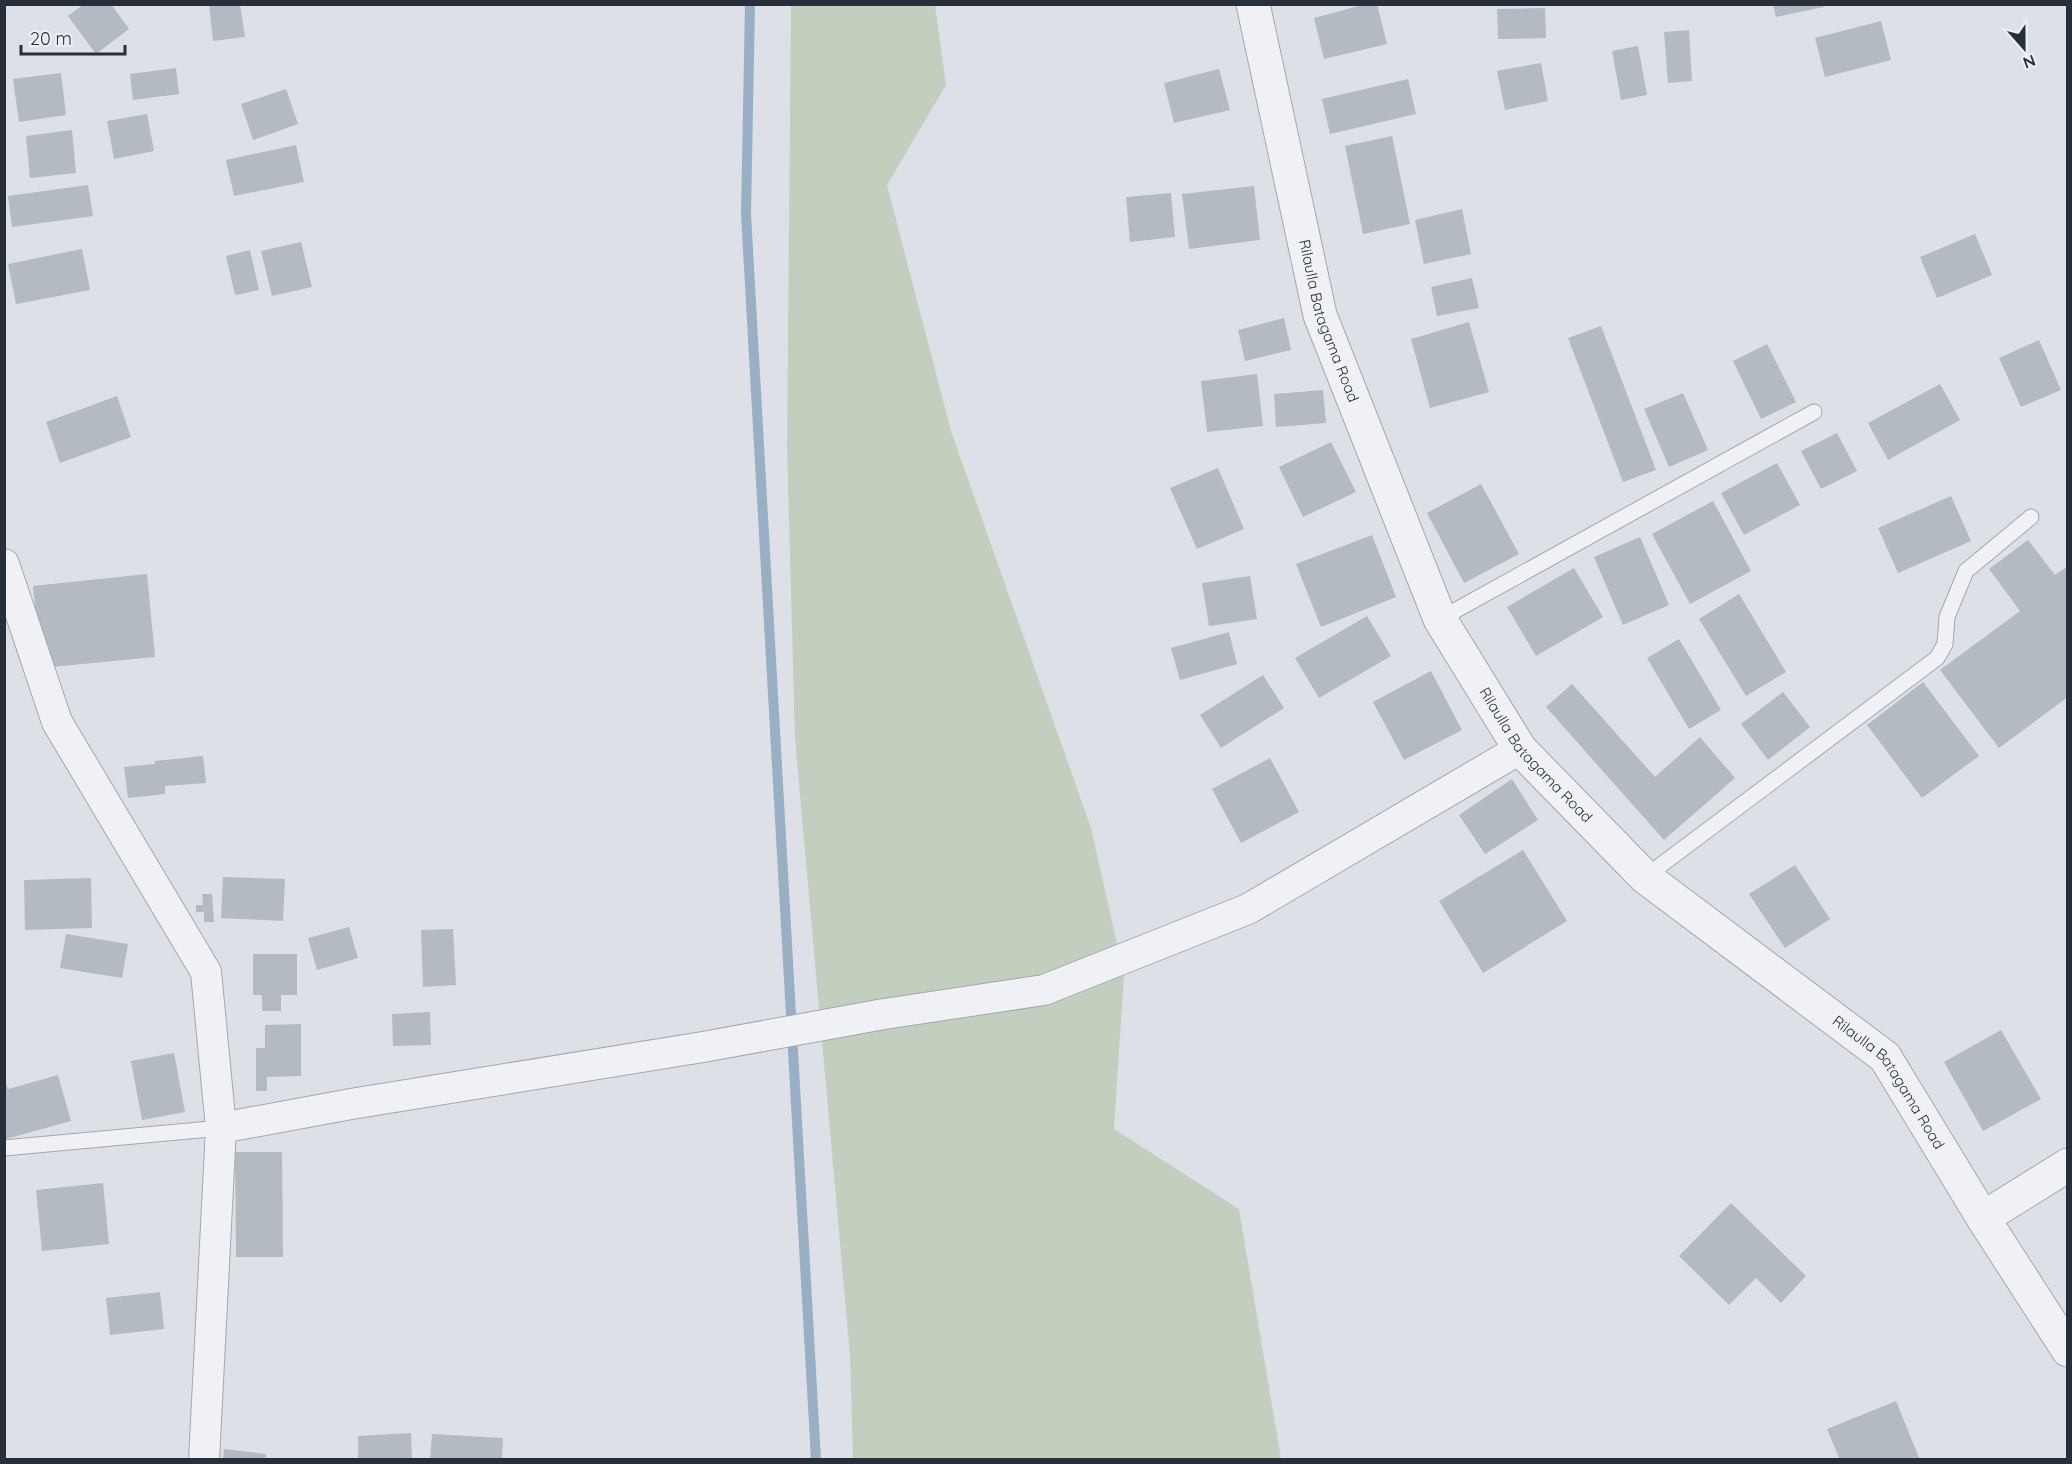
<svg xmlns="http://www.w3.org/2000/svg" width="2072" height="1464" font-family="Quicksand,sans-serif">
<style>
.green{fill:#c3cfbe}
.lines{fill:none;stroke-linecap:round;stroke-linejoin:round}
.stream{stroke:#99b0c4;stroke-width:10}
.building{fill:#b4bac2}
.service-casing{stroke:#a3a7af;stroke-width:17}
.minor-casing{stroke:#a3a7af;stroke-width:32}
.tertiary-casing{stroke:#a3a7af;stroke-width:35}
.service{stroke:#eff1f4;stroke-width:15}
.minor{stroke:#eff1f4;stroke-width:30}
.tertiary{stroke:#eff1f4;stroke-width:33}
.labels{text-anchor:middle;stroke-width:4.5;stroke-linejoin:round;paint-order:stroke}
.street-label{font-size:15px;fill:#272f3b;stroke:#eceff3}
</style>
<rect width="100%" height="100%" fill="#dde0e6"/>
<polygon class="green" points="791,5 935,5 946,85 887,185 951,431 1091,828 1124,975 1114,1129 1239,1209 1281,1459 853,1459 850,1355 795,739 787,448"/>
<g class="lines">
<polyline class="stream" points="750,4 746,214 816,1460"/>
</g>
<g class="building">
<polygon points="84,4 111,4 129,29 96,54 68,16"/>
<polygon points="209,4 240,4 245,37 213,41"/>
<polygon points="1366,4 1377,4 1387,44 1324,59 1314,18"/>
<polygon points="1773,4 1824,4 1824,7 1776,17"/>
<polygon points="1545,8 1546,38 1498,39 1497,9"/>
<polygon points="1881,21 1891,60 1825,77 1815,38"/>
<polygon points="1689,30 1692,81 1668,83 1664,32"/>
<polygon points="1638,46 1647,95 1621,100 1612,51"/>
<polygon points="1541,63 1548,101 1505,110 1497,71"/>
<polygon points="176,68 179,94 133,100 130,74"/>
<polygon points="1219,69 1230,110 1174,123 1164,83"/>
<polygon points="61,73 66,115 19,122 13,79"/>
<polygon points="1408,79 1416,114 1330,134 1322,99"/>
<polygon points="286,89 298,124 253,140 241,104"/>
<polygon points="147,114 154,151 114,159 107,121"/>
<polygon points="72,130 76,173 30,178 26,136"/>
<polygon points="1392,136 1410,224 1363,234 1345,146"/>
<polygon points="296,145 304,182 234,196 226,160"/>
<polygon points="88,185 93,216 12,227 8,196"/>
<polygon points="1254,186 1260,240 1189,249 1182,194"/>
<polygon points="1171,193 1175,237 1130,242 1126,197"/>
<polygon points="1462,209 1471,254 1424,264 1415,220"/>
<polygon points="1975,234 1992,275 1937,298 1920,257"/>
<polygon points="301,242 312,287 272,296 261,251"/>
<polygon points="82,249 90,290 16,304 8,264"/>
<polygon points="250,250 259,290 235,295 226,256"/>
<polygon points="1472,278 1479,308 1437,316 1431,287"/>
<polygon points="1284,318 1291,350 1245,361 1238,330"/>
<polygon points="1469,322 1489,392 1430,408 1411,339"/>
<polygon points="1601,326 1656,470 1623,482 1568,338"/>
<polygon points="2039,340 2061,390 2021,407 1999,358"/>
<polygon points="1767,344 1796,402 1761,419 1733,361"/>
<polygon points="1257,374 1263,426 1207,432 1201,381"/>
<polygon points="1940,384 1960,420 1888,460 1868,423"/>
<polygon points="1323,390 1326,423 1276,427 1274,394"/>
<polygon points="1683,393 1708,450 1669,467 1644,409"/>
<polygon points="117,396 131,437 60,463 46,422"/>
<polygon points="1837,433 1857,471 1821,489 1801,451"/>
<polygon points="1331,442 1356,492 1303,517 1279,467"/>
<polygon points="1777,463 1800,505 1744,535 1721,493"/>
<polygon points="1218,468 1244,529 1197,549 1170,488"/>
<polygon points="1481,484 1519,554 1464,583 1427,513"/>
<polygon points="1951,496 1971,541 1898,573 1878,528"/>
<polygon points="1713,501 1751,571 1690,604 1652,534"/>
<polygon points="1372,535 1396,597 1321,627 1296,564"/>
<polygon points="1640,537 1669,605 1623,625 1594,557"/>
<polygon points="2028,540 2055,575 2068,566 2068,697 1999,748 1940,670 2020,611 1989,569"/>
<polygon points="1574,568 1603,617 1536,656 1507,607"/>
<polygon points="147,574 155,657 41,668 33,586"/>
<polygon points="1250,576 1257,619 1209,626 1202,583"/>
<polygon points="1739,594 1786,672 1746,696 1699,619"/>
<polygon points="1367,616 1391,656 1319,698 1295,658"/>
<polygon points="1229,632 1237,664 1180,680 1171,648"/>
<polygon points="1679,639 1721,710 1689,729 1647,658"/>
<polygon points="1431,671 1462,730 1404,760 1373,702"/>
<polygon points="1263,675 1284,708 1221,748 1200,715"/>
<polygon points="1923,682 1979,756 1922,798 1867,725"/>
<polygon points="1572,684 1655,777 1700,737 1735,778 1664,840 1546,707"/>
<polygon points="1783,692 1810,727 1768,760 1741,724"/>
<polygon points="203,756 206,783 165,786 165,794 128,798 124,767 155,764 155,761"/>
<polygon points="1270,758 1299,812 1241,843 1212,789"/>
<polygon points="1512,779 1538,820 1485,854 1459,815"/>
<polygon points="1523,850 1567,921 1483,973 1439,901"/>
<polygon points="1795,865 1830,919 1785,948 1749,894"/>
<polygon points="223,877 285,879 283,921 221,918"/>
<polygon points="91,878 92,928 25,930 24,880"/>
<polygon points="202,894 212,894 214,922 204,922 204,912 196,912 196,905 203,905"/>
<polygon points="349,927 358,958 317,970 308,938"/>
<polygon points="453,929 456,985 423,987 421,930"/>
<polygon points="66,934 128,944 122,978 60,968"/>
<polygon points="253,954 297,954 297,995 281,995 281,1011 262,1011 262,995 253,995"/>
<polygon points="430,1012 431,1045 393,1046 392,1014"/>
<polygon points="301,1024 301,1076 267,1077 267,1091 256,1091 256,1048 265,1048 265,1025"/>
<polygon points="2001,1030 2041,1099 1983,1131 1944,1062"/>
<polygon points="174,1053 185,1112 142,1120 131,1061"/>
<polygon points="58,1075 71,1121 6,1139 4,1078 8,1089"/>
<polygon points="235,1152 282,1152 283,1257 236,1257"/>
<polygon points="103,1183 109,1244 42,1251 36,1190"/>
<polygon points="1731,1203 1806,1276 1781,1303 1756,1278 1729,1305 1679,1256"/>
<polygon points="160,1292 164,1329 110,1335 106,1298"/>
<polygon points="1896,1401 1920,1460 1840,1460 1827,1429"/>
<polygon points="411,1433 412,1460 358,1460 358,1436"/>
<polygon points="432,1434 503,1438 502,1460 430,1460"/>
<polygon points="224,1449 266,1454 265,1460 223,1460"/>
</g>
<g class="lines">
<defs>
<g id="service">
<polyline points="1440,619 1814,412"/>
<polyline points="1645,877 1937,658 1945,644 1947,617 1966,571 2031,517"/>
<polyline points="4,1148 221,1128"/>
</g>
<g id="minor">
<polyline points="4,564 57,722 206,972 221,1128 204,1460"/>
<polyline points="221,1128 351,1104 703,1047 884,1014 1044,990 1248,909 1520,749"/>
</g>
<g id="tertiary">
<path id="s1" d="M1253 4 1320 315 1440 619 1520 749 1645 877 1885 1057 1983 1218 2068 1350"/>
<polyline points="1983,1218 2068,1165"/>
</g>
</defs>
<use href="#service" class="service-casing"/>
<use href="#minor" class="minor-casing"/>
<use href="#tertiary" class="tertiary-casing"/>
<use href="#service" class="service"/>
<use href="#minor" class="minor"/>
<use href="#tertiary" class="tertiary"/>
</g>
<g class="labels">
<g class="street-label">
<text dy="5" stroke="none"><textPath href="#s1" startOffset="326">Rilaulla Batagama Road</textPath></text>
<text dy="5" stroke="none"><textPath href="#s1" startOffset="812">Rilaulla Batagama Road</textPath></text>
<text dy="5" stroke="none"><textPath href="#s1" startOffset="1298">Rilaulla Batagama Road</textPath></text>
</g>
</g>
<rect width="2072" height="1464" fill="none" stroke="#272f3b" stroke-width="12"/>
<g transform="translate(2024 48) rotate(159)" stroke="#eceff3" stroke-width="4.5" paint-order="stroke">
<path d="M0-4.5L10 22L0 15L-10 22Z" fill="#272f3b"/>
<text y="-9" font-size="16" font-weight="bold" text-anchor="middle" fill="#272f3b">N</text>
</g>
<path d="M21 45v9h104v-9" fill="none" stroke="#272f3b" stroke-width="3"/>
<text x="30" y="45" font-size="18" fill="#272f3b" stroke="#eceff3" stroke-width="4.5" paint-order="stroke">20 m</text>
</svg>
